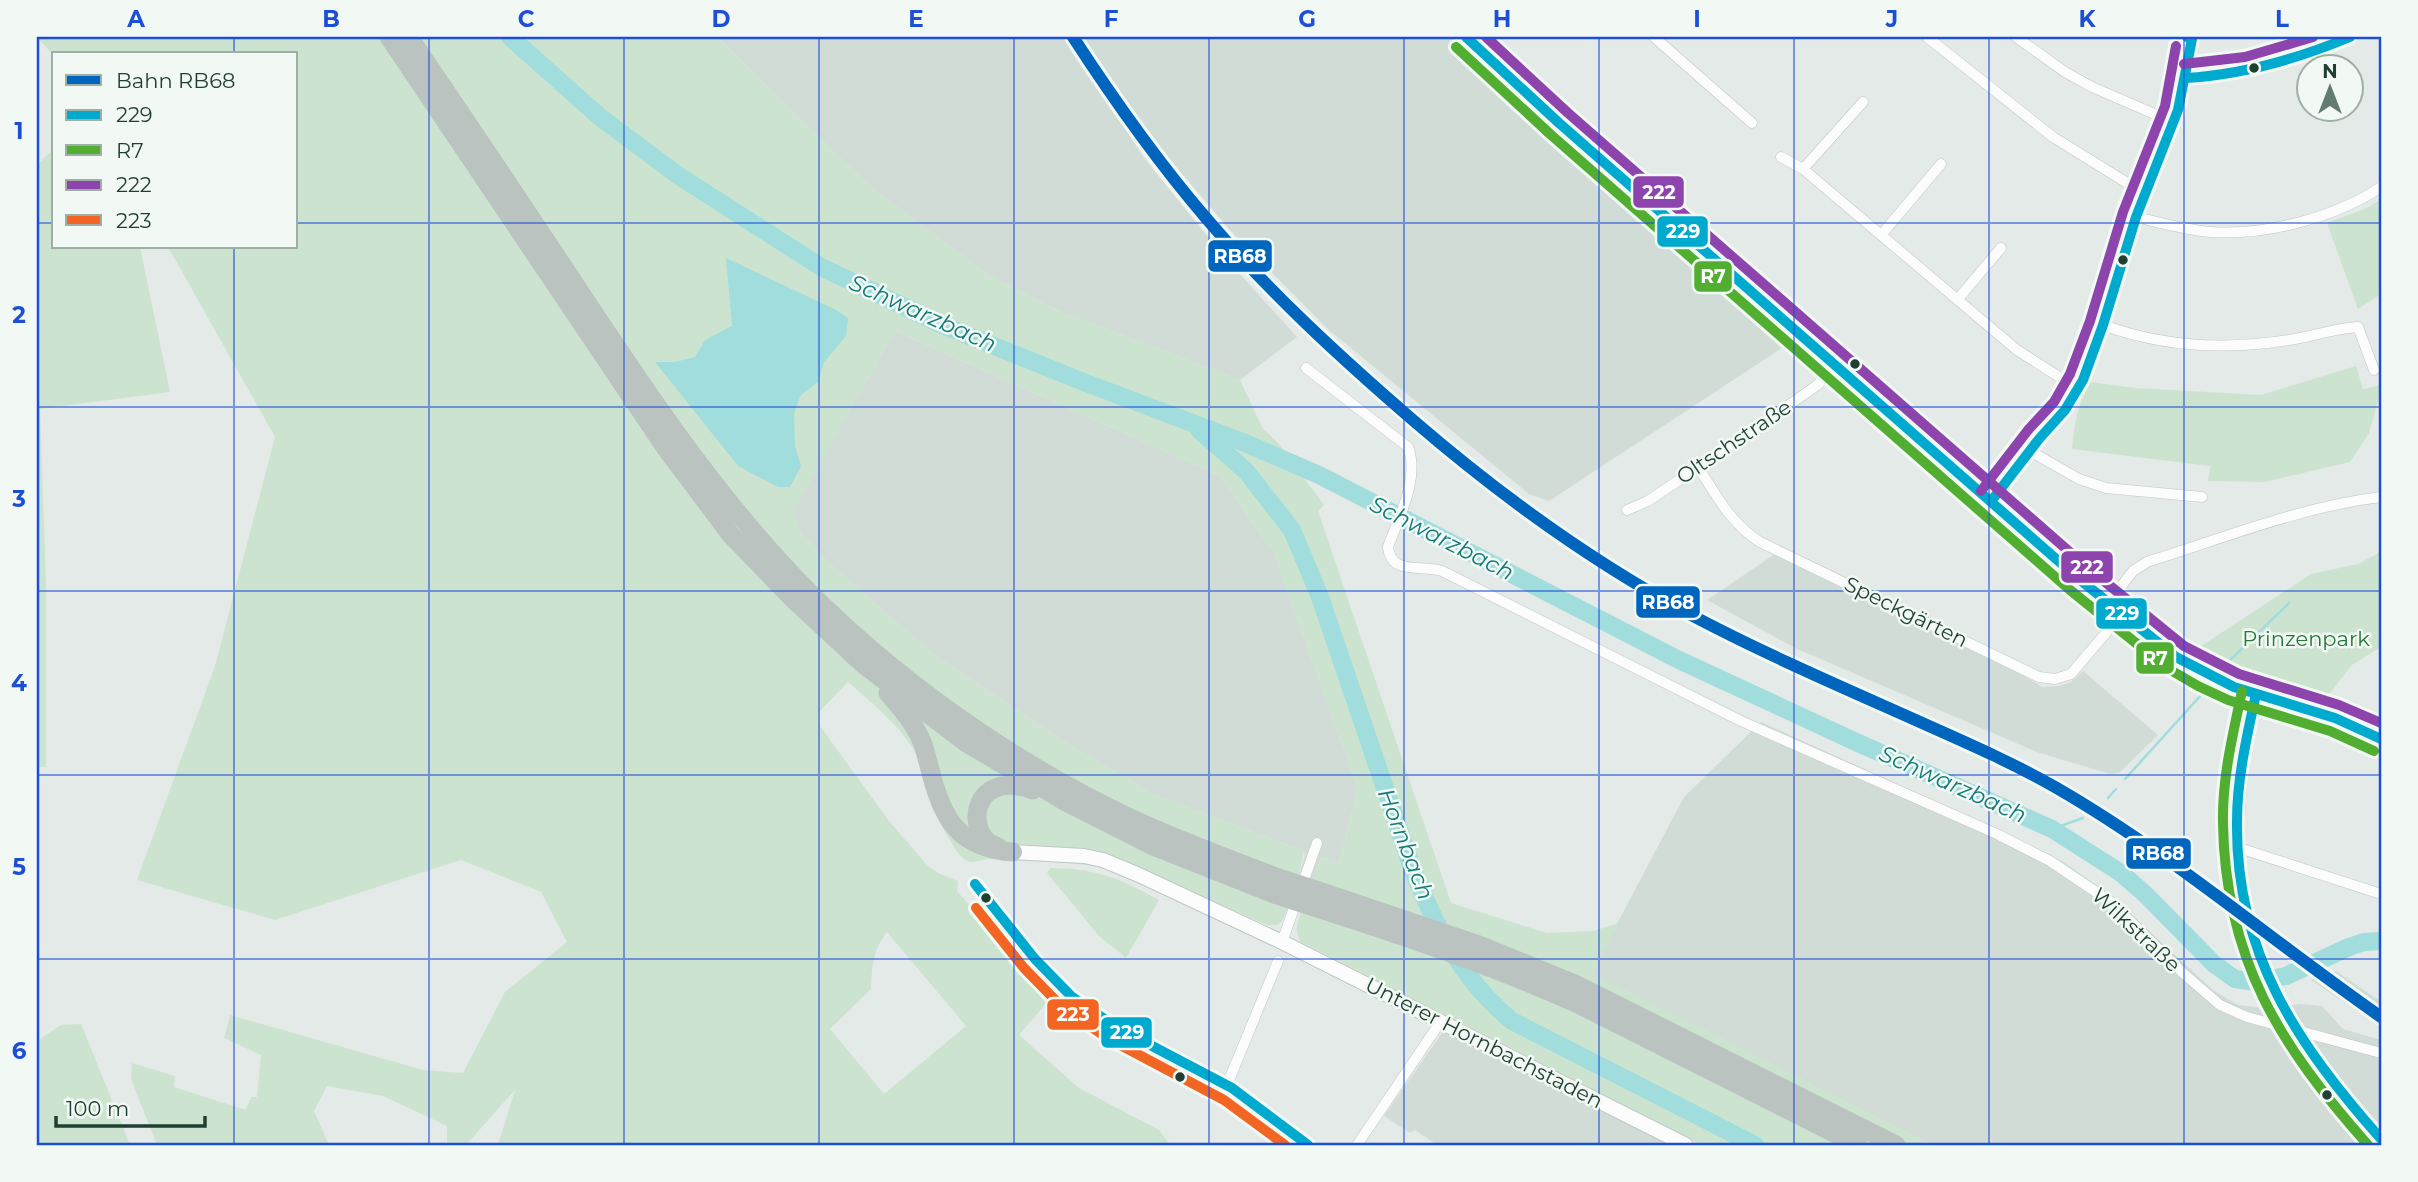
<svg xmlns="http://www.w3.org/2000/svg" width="2418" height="1182" font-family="Montserrat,sans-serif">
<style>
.built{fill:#d1dcd6}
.green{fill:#cce4cf;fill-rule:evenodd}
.water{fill:#a0dddc}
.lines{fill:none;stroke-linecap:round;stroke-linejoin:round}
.stream{stroke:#a0dddc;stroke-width:2.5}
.river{stroke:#a0dddc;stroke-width:18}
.street-casing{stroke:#c1c7c4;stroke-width:11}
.secondary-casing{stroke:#bfc8c4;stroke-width:16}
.highway-casing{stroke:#bcc6c2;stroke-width:19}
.street{stroke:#fbfcfb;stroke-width:10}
.secondary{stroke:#fbfcfb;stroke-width:14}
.highway{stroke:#bac3bf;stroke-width:18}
.secondary-bridge-casing{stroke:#bfc8c4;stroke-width:16;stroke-linecap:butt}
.highway-bridge-casing{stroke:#bcc6c2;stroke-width:19;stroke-linecap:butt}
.secondary-bridge{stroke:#fbfcfb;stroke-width:14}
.highway-bridge{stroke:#bac3bf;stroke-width:18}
.bus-1-casing{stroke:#f2f9f4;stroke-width:16}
.bus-2-casing{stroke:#f2f9f4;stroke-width:16}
.bus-3-casing{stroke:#f2f9f4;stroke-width:16}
.bus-4-casing{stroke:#f2f9f4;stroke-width:16}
.bus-1{stroke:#00a9ce;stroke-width:10}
.bus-2{stroke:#51ae31;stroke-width:10}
.bus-3{stroke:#8e44ad;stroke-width:10}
.bus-4{stroke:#f26522;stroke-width:10}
.rail-1-casing{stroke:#f2f9f4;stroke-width:18}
.rail-1{stroke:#0065bd;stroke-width:12}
.grid{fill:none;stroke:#1d4ed8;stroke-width:2;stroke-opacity:0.55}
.bus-dot{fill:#1f3f32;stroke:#f2f9f4;stroke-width:2.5}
.labels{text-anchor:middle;stroke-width:5;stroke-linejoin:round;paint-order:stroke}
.street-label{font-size:21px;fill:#1f3f32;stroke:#f2f9f4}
.park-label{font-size:21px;fill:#267a39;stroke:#f2f9f4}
.water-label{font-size:23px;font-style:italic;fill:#147a7b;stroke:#f2f9f4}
.line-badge{stroke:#f2f9f4;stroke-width:2.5}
.badge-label{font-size:19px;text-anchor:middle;font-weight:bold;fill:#fff}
.neatline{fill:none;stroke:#1d4ed8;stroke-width:2.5}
.grid-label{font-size:23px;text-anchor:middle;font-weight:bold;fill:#1d4ed8}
</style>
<rect width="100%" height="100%" fill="#e4eae7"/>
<g class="built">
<polygon points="717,37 1066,37 1144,158 1219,251 1297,337 1240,380 1057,310 987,274 869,186"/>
<polygon points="1082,37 1458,37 1520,96 1797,338 1549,501 1529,494 1329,330 1232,232 1159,147"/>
<polygon points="895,331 1220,476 1274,553 1358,789 1339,863 1321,857 1314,880 1299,875 1305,855 1304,851 1153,794 1063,741 933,654 829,563 803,536 792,512"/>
<polygon points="1775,554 2003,663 2042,687 2059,686 2071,682 2083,671 2158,735 2120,772 2110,774 2037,752 1795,648 1707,600"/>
<polygon points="1761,722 2001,831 2062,861 2108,893 2214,991 2238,1005 2264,1008 2300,1004 2322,1006 2343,1029 2381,1040 2381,1145 1932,1145 1591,973 1684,797"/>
<polygon points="2336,971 2381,1002 2381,1027 2311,980"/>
<polygon points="1444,1030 1670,1145 1437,1145 1415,1130 1410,1133 1384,1116"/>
</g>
<g class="green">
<path d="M37 37H717L869 186 987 274 1057 310 1240 380 1262 427 1279 444 1324 505 1318 511 1451 903 1547 933 1593 931 1619 923 1592 973 1932 1145H1702L1301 942C1294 932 1297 924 1301 912L1317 918 1328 885 1314 880 1321 857 1339 863 1358 789 1274 553 1220 476 895 331 793 512 803 536 829 563 933 654 1063 741 1153 794 1304 851 1299 875 1283 869 1271 902 1288 908 1283 920 1278 925H1267L1105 854 1100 867C1064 861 1025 859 988 859 981 859 974 864 967 861 957 856 951 841 945 832 930 805 928 773 912 747 896 722 870 702 848 682L819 712 820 726 889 821 928 866 940 874 958 881 957 891 1050 999 1019 1035 1079 1088 1159 1130 1170 1145H498L515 1090 466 1145 447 1144V1126L383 1096 327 1086 314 1111 329 1145H157L131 1079 132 1063 175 1076 174 1087 246 1110 251 1097H257L261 1055 224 1038 230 1015 423 1070 463 1073 505 992 567 942 541 892 461 860 275 920 137 880 215 666 275 437 168 247H296V54H54V56ZM1385 904 1476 935 1489 976 1404 946ZM887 932 966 1026 884 1094 830 1029 871 989C872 967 873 950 887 932Z"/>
<polygon points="54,152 54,247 140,247 170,392 40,409 46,584 46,767 37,767 37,165 49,153"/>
<polygon points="2381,199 2381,294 2358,309 2327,223 2367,208"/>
<path d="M2356 366 2363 389 2381 385V390L2369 433 2350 462 2265 482 2208 481 2210 466 2072 449C2074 424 2078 404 2090 382L2135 388 2261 395Z"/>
<path d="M2381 549V647L2352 665 2326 698C2281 685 2235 676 2195 650L2311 574 2358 564 2377 554Z"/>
<path d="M1050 868C1099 869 1116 877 1159 900L1126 958 1099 936 1047 873Z"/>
<polygon points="81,1024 130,1145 37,1145 37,1041 61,1025"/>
</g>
<polygon class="water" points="726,258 836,310 848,318 846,336 824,362 818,382 800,396 794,414 795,446 801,466 790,487 778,487 738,466 655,362 675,362 695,357 705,340 732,326"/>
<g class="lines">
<g class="stream">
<polyline points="2226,664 2289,603"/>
<polyline points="2125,779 2202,694"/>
<polyline points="2108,798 2116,789"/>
<polyline points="2052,829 2083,818"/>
</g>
<g class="river">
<polyline points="510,37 601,118 679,176 821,267 947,327 1081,381 1245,443 1319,475 1679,660 1856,742 2052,829 2121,873 2145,894 2214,964 2235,979 2255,982 2286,976 2349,947 2364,942 2381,941"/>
<path d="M1199 430 1246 471 1292 530 1320 597 1412 868C1437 929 1460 978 1512 1021L1755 1145"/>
</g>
<defs>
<g id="street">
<polyline points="1654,37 1752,123"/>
<polyline points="1927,37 2053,137 2145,194"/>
<polyline points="2016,37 2065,72 2092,87 2173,122"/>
<path d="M2185 78C2237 78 2303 58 2350 37"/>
<polyline points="1781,157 1803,169 2017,350 2078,389"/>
<polyline points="1803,169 1863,102"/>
<path d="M2136 217C2161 223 2185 230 2211 232 2266 236 2336 217 2381 187"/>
<polyline points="1882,234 1941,164"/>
<polyline points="1958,299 2001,248"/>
<path d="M2103 325C2163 347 2227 350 2289 340 2312 337 2335 328 2358 327L2374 370"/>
<path d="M1306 368 1408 447C1420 478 1399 517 1388 547 1391 576 1421 564 1442 571L1741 721 1997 834 2050 861 2111 902 2183 973 2220 1005 2247 1017 2381 1053"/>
<polyline points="2030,451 2079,479 2106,488 2202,497"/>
<path d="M1698 467C1716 495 1731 524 1760 542L2039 677 2055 679 2071 674 2122 614"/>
<polyline points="1992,500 2039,439 2065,410 2078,389 2092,357 2136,217 2178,110 2192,37"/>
<polyline points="1627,510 1648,501 1762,424 1816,386 1837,367"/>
<path d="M2108 603 2133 571 2147 562C2224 538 2300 507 2381 497"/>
<polyline points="2373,734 2381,723"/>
<polyline points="2236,847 2381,894"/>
<polyline points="975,884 1035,959 1071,996 1116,1027 1232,1088 1308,1145"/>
<polyline points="1282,942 1317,843"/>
<polyline points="1227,1085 1278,961"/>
<polyline points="1357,1145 1441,1021"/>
</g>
<g id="secondary">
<path d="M1466 37 1559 123 2079 579 2176 657C2201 673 2226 685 2254 694 2297 708 2342 715 2381 739"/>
<polyline points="1013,852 1084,856 1103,860 1139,875 1282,942 1686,1145"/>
<path d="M2238 875C2234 813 2239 754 2256 694"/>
<polyline points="2315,1063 2358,1115 2381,1139"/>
</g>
<g id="highway">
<polyline points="389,37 665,447 731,535 792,598 863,664 965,742 1066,802 1153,846 1274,894"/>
<path d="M409 37C464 118 518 198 572 280 642 386 712 492 800 583 891 676 1007 759 1124 815 1174 839 1227 858 1279 878"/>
<path d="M888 693C901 708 915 724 922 742 926 752 928 763 931 773 943 821 960 848 1013 852"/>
<path d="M998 847C963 837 970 767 1033 790"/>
<polyline points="1325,893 1479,945 1575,984 1896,1145"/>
<path d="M1320 909C1407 937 1493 966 1576 1003L1858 1145"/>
</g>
</defs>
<use href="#street" class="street-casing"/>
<use href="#secondary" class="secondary-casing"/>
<use href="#highway" class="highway-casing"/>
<use href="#street" class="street"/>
<use href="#secondary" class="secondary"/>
<use href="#highway" class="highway"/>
<defs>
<path id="secondary-bridge" d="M2238 875C2251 949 2274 1000 2315 1063"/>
<g id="highway-bridge">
<polyline points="1279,878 1325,893"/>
<polyline points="1274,894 1320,909"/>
</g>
</defs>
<use href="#secondary-bridge" class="secondary-bridge-casing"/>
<use href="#highway-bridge" class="highway-bridge-casing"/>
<use href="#secondary-bridge" class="secondary-bridge"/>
<use href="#highway-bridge" class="highway-bridge"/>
<defs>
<g id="bus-1">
<polyline points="1466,37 1559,123 2079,579 2176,657 2234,687 2335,718 2381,739"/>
<path d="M2185 78C2243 75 2297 59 2350 37"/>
<polyline points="1992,500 2039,439 2065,410 2083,380 2103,325 2136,217 2178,110 2192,39 2187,37"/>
<path d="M2256 694C2247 736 2237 778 2237 821 2235 953 2297 1044 2381 1139"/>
<polyline points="975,884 1035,959 1071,996 1116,1027 1232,1088 1308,1145"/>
</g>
<g id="bus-2">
<polyline points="1456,47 1550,134 2070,590 2167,668 2198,686 2228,700 2330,731 2374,751"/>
<path d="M2242 691C2233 734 2222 778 2223 823 2225 959 2280 1046 2368 1145"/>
</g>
<g id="bus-3">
<polyline points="1486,37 1568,113 2088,568 2184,646 2239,674 2339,705 2381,723"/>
<polyline points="2184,64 2245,57 2313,37"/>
<polyline points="1981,491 2028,430 2054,402 2070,374 2090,321 2123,212 2165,106 2176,46"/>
</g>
<polyline id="bus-4" points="976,908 1024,968 1062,1007 1109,1039 1224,1100 1285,1145"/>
</defs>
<use href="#bus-1" class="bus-1-casing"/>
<use href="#bus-2" class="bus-2-casing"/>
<use href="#bus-3" class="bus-3-casing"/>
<use href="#bus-4" class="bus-4-casing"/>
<use href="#bus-1" class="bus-1"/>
<use href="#bus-2" class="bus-2"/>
<use href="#bus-3" class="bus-3"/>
<use href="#bus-4" class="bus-4"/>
<defs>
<path id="rail-1" d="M1073 37C1114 100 1157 161 1206 218 1269 292 1341 358 1414 421 1501 496 1592 562 1693 616 1767 655 1844 688 1920 722 1965 742 2011 762 2055 787 2170 853 2272 941 2381 1017"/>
</defs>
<use href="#rail-1" class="rail-1-casing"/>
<use href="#rail-1" class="rail-1"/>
</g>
<path class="grid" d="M234 37V54M429 37V1145M624 37V1145M819 37V1145M1014 37V1145M1209 37V1145M1404 37V1145M1599 37V1145M1794 37V1145M1989 37V1145M2184 37V1145M37 223H54M296 223H2381M234 247V1145M37 407H2381M37 591H2381M37 775H2381M37 959H2381"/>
<g class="bus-dot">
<circle cx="2254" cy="68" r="6"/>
<circle cx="2123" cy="260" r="6"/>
<circle cx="1855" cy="364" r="6"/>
<circle cx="986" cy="898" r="6"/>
<circle cx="1180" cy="1077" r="6"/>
<circle cx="2327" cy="1095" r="6"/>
</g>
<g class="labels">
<g class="street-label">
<text transform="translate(1734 442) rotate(-34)" y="7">Oltschstraße</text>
<text transform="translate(1906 612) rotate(26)" y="7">Speckgärten</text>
<text transform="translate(2136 930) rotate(43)" y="7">Wilkstraße</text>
<text transform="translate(1484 1043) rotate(27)" y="7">Unterer Hornbachstaden</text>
</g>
<g class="park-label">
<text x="2306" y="646">Prinzenpark</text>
</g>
<g class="water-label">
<text transform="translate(923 313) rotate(24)" y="8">Schwarzbach</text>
<text transform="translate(1442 538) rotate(27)" y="8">Schwarzbach</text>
<text transform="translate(1953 784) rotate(24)" y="8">Schwarzbach</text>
<text transform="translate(1406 844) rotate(69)" y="8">Hornbach</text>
</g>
</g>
<g class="line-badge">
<rect x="1632" y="175" width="53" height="34" rx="7" fill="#8e44ad"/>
<rect x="1656" y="215" width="53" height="33" rx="7" fill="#00a9ce"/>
<rect x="1207" y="239" width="66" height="34" rx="7" fill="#0065bd"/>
<rect x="1693" y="260" width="40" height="33" rx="7" fill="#51ae31"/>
<rect x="2060" y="550" width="54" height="34" rx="7" fill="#8e44ad"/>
<rect x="1635" y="585" width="66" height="34" rx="7" fill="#0065bd"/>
<rect x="2095" y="597" width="53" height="33" rx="7" fill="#00a9ce"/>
<rect x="2135" y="641" width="40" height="34" rx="7" fill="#51ae31"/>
<rect x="2125" y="837" width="67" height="33" rx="7" fill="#0065bd"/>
<rect x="1046" y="998" width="54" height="33" rx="7" fill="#f26522"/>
<rect x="1100" y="1016" width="53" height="33" rx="7" fill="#00a9ce"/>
</g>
<g class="badge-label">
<text x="1659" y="199">222</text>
<text x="1683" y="238">229</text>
<text x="1240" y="263">RB68</text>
<text x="1713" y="283">R7</text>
<text x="2087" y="574">222</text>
<text x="1668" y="609">RB68</text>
<text x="2122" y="620">229</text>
<text x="2155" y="665">R7</text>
<text x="2158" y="860">RB68</text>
<text x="1073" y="1021">223</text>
<text x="1127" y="1039">229</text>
</g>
<rect width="2418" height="1182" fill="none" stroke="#f2f9f4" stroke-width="77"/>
<rect x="52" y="52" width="245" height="196" fill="#f2f9f4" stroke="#9eafa6" stroke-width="2"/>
<rect x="66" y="75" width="35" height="10" fill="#0065bd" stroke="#9eafa6" stroke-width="2"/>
<text x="116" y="88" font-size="21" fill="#1f3f32">Bahn RB68</text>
<rect x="66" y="110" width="35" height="10" fill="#00a9ce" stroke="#9eafa6" stroke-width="2"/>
<text x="116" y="122" font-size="21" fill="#1f3f32">229</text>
<rect x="66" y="145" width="35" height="10" fill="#51ae31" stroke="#9eafa6" stroke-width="2"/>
<text x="116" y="158" font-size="21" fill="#1f3f32">R7</text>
<rect x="66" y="180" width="35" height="10" fill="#8e44ad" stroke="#9eafa6" stroke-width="2"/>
<text x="116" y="192" font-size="21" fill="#1f3f32">222</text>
<rect x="66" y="215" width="35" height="10" fill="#f26522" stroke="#9eafa6" stroke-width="2"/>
<text x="116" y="228" font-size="21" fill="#1f3f32">223</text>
<g transform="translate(2330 88)"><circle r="33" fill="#f2f9f4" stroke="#9eafa6" stroke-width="2"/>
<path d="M0-5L12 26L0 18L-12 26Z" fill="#647b71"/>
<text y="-10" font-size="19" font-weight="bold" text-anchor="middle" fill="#1f3f32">N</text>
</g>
<path d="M56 1116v10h149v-10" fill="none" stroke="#1f3f32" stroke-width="3.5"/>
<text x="66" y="1116" font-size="21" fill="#1f3f32" stroke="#f2f9f4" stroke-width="5" paint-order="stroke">100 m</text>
<rect x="38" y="38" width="2342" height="1106" class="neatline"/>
<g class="grid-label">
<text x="136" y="27">A</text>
<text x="331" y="27">B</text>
<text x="526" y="27">C</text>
<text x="721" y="27">D</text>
<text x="916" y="27">E</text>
<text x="1111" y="27">F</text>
<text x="1307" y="27">G</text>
<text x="1502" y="27">H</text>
<text x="1697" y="27">I</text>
<text x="1892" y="27">J</text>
<text x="2087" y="27">K</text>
<text x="2282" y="27">L</text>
<text x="19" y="139">1</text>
<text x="19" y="323">2</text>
<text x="19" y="507">3</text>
<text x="19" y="691">4</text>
<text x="19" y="875">5</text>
<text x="19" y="1059">6</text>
</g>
</svg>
